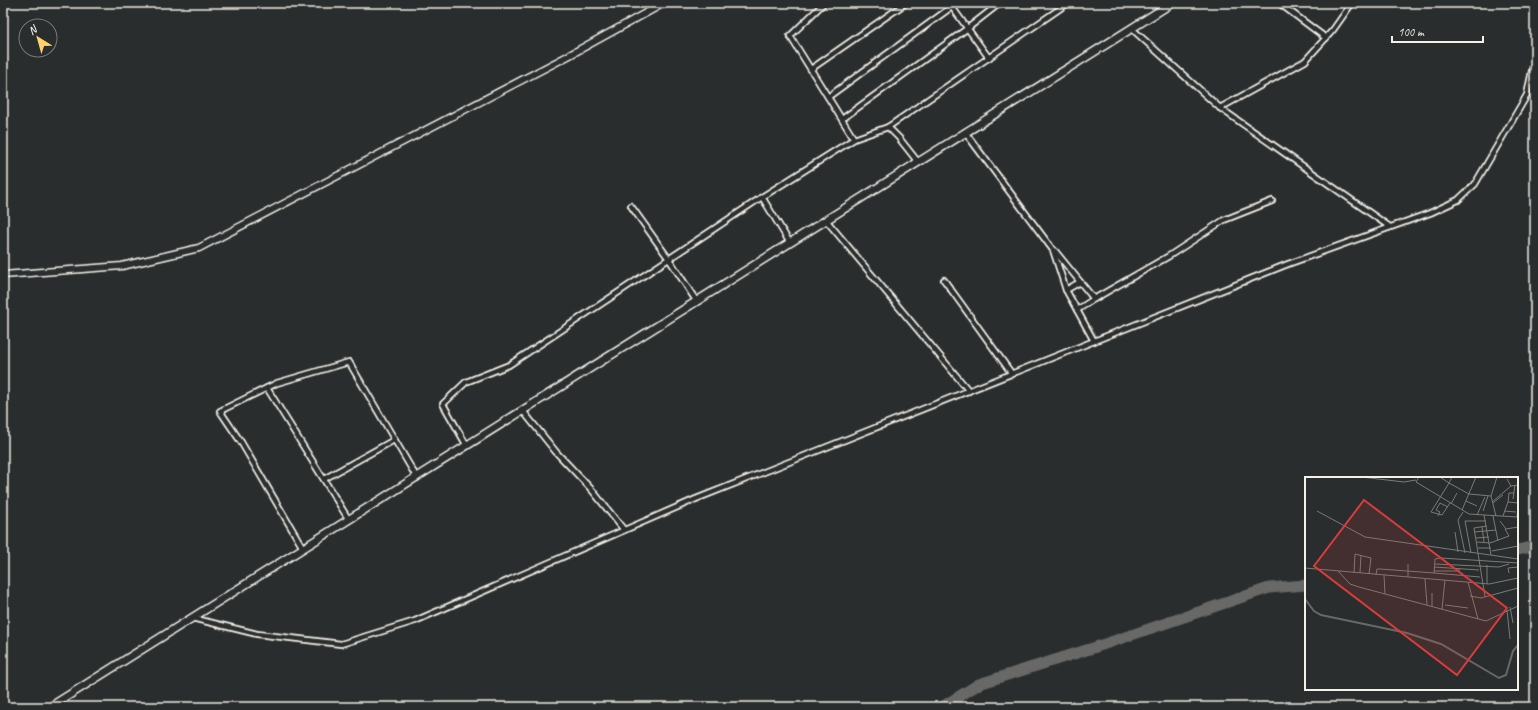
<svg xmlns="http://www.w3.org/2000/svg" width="1538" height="710" font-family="Caveat,sans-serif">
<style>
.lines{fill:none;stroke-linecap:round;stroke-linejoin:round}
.river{stroke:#676866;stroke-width:11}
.minor-casing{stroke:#f4f1e8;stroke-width:8}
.tertiary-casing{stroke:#f4f1e8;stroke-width:9}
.secondary-casing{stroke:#f4f1e8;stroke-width:10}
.minor{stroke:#2a2d2e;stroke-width:4.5}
.tertiary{stroke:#2a2d2e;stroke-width:6}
.secondary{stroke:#2a2d2e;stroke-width:7}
.inset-river{fill:none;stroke:#676866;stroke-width:2}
.inset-road{fill:none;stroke:#7b7b78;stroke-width:1}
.view{fill:#d93c3b;fill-opacity:0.15;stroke:#d93c3b;stroke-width:2}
.inset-edge{fill:none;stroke:#f4f1e8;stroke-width:2}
</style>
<rect width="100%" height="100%" fill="#2a2d2e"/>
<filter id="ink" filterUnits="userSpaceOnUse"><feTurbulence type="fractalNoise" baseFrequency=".025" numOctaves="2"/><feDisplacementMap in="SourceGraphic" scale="8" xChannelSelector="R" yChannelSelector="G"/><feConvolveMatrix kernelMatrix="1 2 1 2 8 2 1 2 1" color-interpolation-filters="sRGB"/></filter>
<g filter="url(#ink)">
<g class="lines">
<g class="river">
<polyline points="1517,550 1535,546"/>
<polyline points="942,707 979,684 1096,647 1269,588 1306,585"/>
</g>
<defs>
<g id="minor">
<polyline points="1279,3 1326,38"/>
<polyline points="952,7 989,58"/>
<polyline points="1131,28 1220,108 1390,227"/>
<polyline points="811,69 906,3"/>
<polyline points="828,97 957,3"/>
<polyline points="1220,108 1305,61 1333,30 1352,3"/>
<polyline points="842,119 968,28 1000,3"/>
<polyline points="888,127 899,138 918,162"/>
<polyline points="965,132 1053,250 1066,290 1094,341"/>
<polyline points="854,139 888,127 1068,3"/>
<polyline points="762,197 790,243"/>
<polyline points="631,206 669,259 697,302"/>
<polyline points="826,220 969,391"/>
<polyline points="1055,251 1094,299 1077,310"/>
<polyline points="944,280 1012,374"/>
<polyline points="1066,290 1080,282"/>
<polyline points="1094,299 1169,256 1224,220 1272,201"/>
<polyline points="267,388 349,520"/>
<polyline points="523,411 556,452 592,490 624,530"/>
<polyline points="467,446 443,404 466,382 509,365 762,197 854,139 790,36 824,3"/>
<polyline points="324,479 394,440"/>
<polyline points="303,548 241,442 220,411 277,383 349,362 417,478"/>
<polyline points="192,618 257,634 341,644 415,621 696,499 1288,264 1430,213 1458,200 1475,184 1527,95 1535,56"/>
</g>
<polyline id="tertiary" points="3,275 122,266 199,248 566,57 664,3"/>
<polyline id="secondary" points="50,707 1172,3"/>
</defs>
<use href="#minor" class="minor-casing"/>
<use href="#tertiary" class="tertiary-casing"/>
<use href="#secondary" class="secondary-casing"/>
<use href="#minor" class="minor"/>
<use href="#tertiary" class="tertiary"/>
<use href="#secondary" class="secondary"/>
</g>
</g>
<g transform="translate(1305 477)">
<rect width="213" height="213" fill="#2a2d2e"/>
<path class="inset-river" d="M0 122 9 134 16 138 102 156 136 167 194 201 201 198 208 174 213 168"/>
<path class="inset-road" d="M56 0 99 5 111 3M114 0 111 5 164 37 212 40 213 30M135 0 144 6 147 0M202 2 206 9 213 8M186 19 191 39M208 22 210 8M161 24 172 29M187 25 206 9M203 25 204 16H209M145 26 137 38 126 35 144 6 164 17 186 19 192 0M188 26 198 18M146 27 152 16M157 33 171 0M12 34 60 60 213 82M178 34 183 19M199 34 211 35M158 35 153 43 160 76M172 38 180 20M179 38 186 78M133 39 135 35 131 33 135 26 143 30M188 39 193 64M198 39 203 25 213 26M195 44 201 52 213 50M177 50 179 65M150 55 153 75M169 55 191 53M171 61 184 60M172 65 185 66M185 66 204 59 200 52M173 71H186M187 74 213 69M166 76 160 44H181M130 87 194 90 204 87M129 90 174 93M0 91 184 107 213 101M33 94 45 107 54 110 181 144 213 129M129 94H154V91M49 96 50 77 66 81 64 97M55 96 56 78M129 96 175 100M204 96 203 91 213 90M71 98 72 92H75L129 96 130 82 136 81 213 86M79 98 80 117M103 100V87M120 102 122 128M163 105 173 142M182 107V88M165 119 176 121 213 111M180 120 169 51 182 49M140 128 163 131M127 129V116M205 130 208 146M137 132 140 103M202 133 205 162"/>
<path class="view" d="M59 23 202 131 152 198 9 89Z"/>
<rect width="213" height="213" class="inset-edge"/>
</g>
<rect width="1538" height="710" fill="none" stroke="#2a2d2e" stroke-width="16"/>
<rect x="8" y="8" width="1522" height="694" fill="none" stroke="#f4f1e8" stroke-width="1.5" filter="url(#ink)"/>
<g transform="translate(38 38) rotate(323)"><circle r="19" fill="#2a2d2e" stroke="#7b7b78"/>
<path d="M0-3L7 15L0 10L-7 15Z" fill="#ffd166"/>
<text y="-6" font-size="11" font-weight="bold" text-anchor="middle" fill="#f4f1e8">N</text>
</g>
<path d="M1392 36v6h91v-6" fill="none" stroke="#f4f1e8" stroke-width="2"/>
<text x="1398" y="36" font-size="12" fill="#f4f1e8" stroke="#2a2d2e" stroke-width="3" paint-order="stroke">100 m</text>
</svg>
